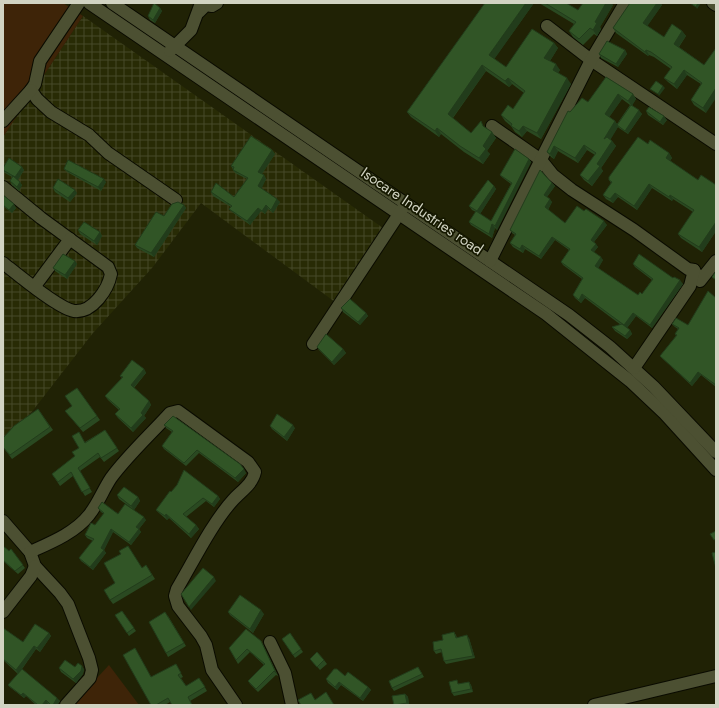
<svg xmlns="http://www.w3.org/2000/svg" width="719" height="708" font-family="Jost,sans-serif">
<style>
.industrial{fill:url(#industrial-grid)}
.green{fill:#3e2408}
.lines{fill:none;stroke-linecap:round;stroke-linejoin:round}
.minor-casing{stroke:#0a0b00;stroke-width:14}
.minor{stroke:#4c5032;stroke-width:12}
.wall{fill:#2a4921;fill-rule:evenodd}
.shaded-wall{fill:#223c1b}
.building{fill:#315526;stroke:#223c1b}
.labels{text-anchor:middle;stroke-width:3.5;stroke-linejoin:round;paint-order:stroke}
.street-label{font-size:15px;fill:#d1d3c2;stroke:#161900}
</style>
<defs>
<pattern id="industrial-grid" width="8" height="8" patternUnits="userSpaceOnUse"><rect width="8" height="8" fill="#282b05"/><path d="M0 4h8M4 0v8" fill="none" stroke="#464928"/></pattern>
</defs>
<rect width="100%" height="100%" fill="#202205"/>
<polygon class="industrial" points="83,16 383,228 335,302 201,203 152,268 93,333 3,449 3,137"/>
<g class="green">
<polygon points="3,3 63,3 83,16 3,137"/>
<polygon points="109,665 139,705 72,705"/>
</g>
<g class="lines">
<defs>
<g id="minor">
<polyline points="79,3 40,61 35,84 31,90 37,99 51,112 89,135 108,153 176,200"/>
<polyline points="89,3 546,314 630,381 665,414 716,470"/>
<polyline points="112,3 569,315 610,347 654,387 716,452"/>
<polyline points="713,3 716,5"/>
<polyline points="199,12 206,5 212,6 217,3"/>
<polyline points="547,26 591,60 716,144"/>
<polyline points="170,51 191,30 201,3"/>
<polyline points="3,121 31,90"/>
<polyline points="492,126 541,160 553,175 572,190 634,230 688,269 694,270 700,281 716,261"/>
<path d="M3 187 41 218 108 267 111 274C108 289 93 313 74 311 59 309 17 274 3 263"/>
<polyline points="490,261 591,60 625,3"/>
<polyline points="35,286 70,239"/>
<polyline points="313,344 403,208"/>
<polyline points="634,368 690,286 694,270"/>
<polyline points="3,521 30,552 35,566 60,593 68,604 89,658 92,670 90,678 66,705"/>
<path d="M30 552C50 543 75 533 89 515 98 504 103 490 111 478 128 455 151 434 170 413L178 411 248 462 255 472C252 485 241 491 233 500 212 523 193 562 177 589L175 596 178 606 201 636 206 645 212 670 236 705"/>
<polyline points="3,612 31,576 35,566"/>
<polyline points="270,642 285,673 292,705"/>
<polyline points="594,705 716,676"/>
</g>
</defs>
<use href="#minor" class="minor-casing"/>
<use href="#minor" class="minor"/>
</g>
<g class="wall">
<polygon points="485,3 534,3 494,59 506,67 554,43 558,48 550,61 560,70 558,73 571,84 541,139 527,131 522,137 515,132 511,126 505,121 501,115 513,109 524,93 512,84 509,87 486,71 453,118 471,133 485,128 492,132 496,138 487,151 490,154 483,164 464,152 441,134 439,137 411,117 407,112"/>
<polygon points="539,3 566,3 578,10 613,5 600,27 601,29 597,36 594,34 583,45 573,37 569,31 574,24"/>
<polygon points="630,3 660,3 662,5 647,26 664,37 682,31 686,36 679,47 704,65 706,113 694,105 691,100 701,84 687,75 677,89 668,82 664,78 671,69 654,57 649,55 648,56 616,33 613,28"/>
<polygon points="160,8 162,11 155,23 150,20 148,16"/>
<polygon points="625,50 627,54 618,67 601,58 599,54"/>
<path d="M606 77 633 94 636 99 632 105 642 114 628 134 619 128 618 127 610 139 612 141 616 146 601 168 603 171 592 186 584 180 580 175 595 155 587 150 578 163 558 151 554 159 551 157 547 152 570 112 588 102ZM622 99 630 105 617 124 615 121 609 117Z"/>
<polygon points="646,111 667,120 663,125 648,115"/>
<polygon points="648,144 669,153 672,158 670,161 698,180 716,185 716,231 702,252 681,238 678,234 693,212 673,199 672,201 652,188 637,210 618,197 613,203 606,199 603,195 611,183 609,180"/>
<polygon points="272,150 275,154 262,174 264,175 266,179 261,188 280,202 273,213 268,209 265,214 261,211 250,225 232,212 229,209 231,207 213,196 211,192 234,197 247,179 235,173 231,166"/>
<polygon points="529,159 531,162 497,230 495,228 492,238 471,225 469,222 476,212 472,210 469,206 494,186 496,189 480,214 491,221 511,184 503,178 500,175"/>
<polygon points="22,167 24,170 18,180 22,185 19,191 12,185 10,181 12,177 5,173 3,170 3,168"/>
<polygon points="64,169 106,182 101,191 67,172"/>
<polygon points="552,183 555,186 547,197 552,202 548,210 565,223 584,211 607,225 594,242 598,247 594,252 603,260 598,268 638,295 642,294 652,280 635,267 633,264 673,278 683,284 652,328 636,316 627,328 630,330 632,334 627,339 615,331 612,327 621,325 585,298 581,303 575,298 573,295 582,279 563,265 561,262 569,250 555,240 541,259 525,249 523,253 513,247 510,243 515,235 512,233 510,230"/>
<polygon points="53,188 77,193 70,202 55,192"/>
<polygon points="3,195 16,208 12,213 3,206"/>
<polygon points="184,205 186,208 154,257 137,248 135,245 164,216"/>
<polygon points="78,230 100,232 102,236 97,245 80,234"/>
<polygon points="75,261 77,264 67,279 55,271 53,268"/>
<polygon points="716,298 716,387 701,375 692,386 663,359 660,356 676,336 675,334 678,329 675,327 672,324 688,325"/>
<polygon points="341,308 366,313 368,316 360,325 343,312"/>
<polygon points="317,347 343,349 346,353 334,365 319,350"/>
<polygon points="144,369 146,373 134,388 149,401 151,405 144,416 146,418 133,432 118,418 115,414 119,410 108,400 105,396 122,378 120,376"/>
<polygon points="77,388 100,420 83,432 65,411 72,406"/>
<polygon points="38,409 53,430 12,459 3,447"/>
<polygon points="164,425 246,473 238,482 199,453 186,466 164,449 162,446 172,432 166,428"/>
<polygon points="270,426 295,428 287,441 272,429"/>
<polygon points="105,430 119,451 104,462 100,457 80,471 92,492 85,496 73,476 60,486 52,474 75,456 85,442"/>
<polygon points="171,492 218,496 220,499 214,507 206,501 186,517 196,525 199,529 191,538 169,518 167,520 159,513 156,510"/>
<polygon points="117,495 138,497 140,501 134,510 119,499"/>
<polygon points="98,508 146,520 139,529 141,532 131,545 113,532 104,550 106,553 93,570 81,561 79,558 93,541 87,538 85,535 95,525 104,514 101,512"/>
<polygon points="3,546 9,551 11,549 25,568 18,574 3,561"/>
<polygon points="142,568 148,568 155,579 113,604 110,600"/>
<polygon points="122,611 136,631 129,636 115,615"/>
<polygon points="228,612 264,614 253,633 230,615"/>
<polygon points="168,616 186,646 168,657 166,653"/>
<polygon points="3,628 23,642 49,633 51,636 40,652 36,649 20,672 60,701 57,705 50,705 48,704 47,705 36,705 26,696 24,698 11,688 8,685 18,674 3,660"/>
<polygon points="454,632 456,635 457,638 469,638 475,658 446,664 444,661 442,652 436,654 434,651 443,640"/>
<polygon points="290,633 303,652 295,658 282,639"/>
<polygon points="261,641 263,645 278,676 276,675 258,692 250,684 248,681 264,665 250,652 238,664 229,648"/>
<polygon points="135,648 151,677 176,664 183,677 181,678 186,686 202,682 207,691 190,701 192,705 172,705 170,702 165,705 151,705"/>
<polygon points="310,659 324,660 327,664 320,670"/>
<polygon points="75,667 84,669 83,674 76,683 61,672 59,668"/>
<polygon points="418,667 424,677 394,691 392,688"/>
<polygon points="345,676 368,687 371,690 363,701 341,685 337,690 328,683 326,679"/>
<polygon points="469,682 471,685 473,692 454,696 452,693 459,683 459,684"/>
<polygon points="405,694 408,697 409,705 394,705"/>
</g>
<g class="shaded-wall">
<polygon points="526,3 534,3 493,61 489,55"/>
<polygon points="606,3 612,3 613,5 600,27 601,29 597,36 593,30 595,22"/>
<polygon points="657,3 660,3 662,5 646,28 643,23"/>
<polygon points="698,3 701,3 697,9 696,7"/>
<polygon points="160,8 162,11 155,23 153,20"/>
<polygon points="682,31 686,36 677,49 674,44"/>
<polygon points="554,43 558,48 548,64 544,58"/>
<polygon points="625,50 627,54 618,67 616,64"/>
<polygon points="646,50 649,55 648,56 645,52"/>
<polygon points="556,64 560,70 557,75 553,70"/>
<polygon points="482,65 486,71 451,120 448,114"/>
<polygon points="684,70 687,75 677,89 674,84"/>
<polygon points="508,78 512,84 509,87 505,81"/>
<polygon points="567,78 571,84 541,139 537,133"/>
<polygon points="663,86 665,88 659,96 658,94"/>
<polygon points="716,88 716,98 706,113 703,108"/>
<polygon points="618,94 622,99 608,119 605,114"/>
<polygon points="633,94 636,99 632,106 628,101"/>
<polygon points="639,110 642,114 628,134 625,131"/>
<polygon points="664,116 667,120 663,125 660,122"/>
<polygon points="615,121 618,126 617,125 618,127 608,144 604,139"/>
<polygon points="523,126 527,131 522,137 519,131"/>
<polygon points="437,128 441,134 439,137 435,131"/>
<polygon points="492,132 496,138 487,151 490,154 483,164 479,158 483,146"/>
<polygon points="612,141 616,146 601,168 603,171 592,186 588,181 597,164"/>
<polygon points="584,145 587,150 578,163 575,158"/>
<polygon points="554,146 558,151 554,159 550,154"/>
<polygon points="272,150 275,154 261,175 258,172"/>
<polygon points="669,153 672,158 669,162 666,158"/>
<polygon points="529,159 531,162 497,230 495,226"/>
<polygon points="22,167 24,170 17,181 15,177"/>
<polygon points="264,175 266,179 261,190 258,186"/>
<polygon points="104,179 106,182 101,191 98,187"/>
<polygon points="20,182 22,185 19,191 17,187"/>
<polygon points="552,183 555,186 546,198 544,195"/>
<polygon points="649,184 652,188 637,210 634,206"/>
<polygon points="494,186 496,189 480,214 477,211"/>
<polygon points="75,190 77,193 70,202 68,198"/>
<polygon points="615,193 618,197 613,203 610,199"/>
<polygon points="670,195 673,199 672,201 669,197"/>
<polygon points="277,199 280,202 273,213 271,210"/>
<polygon points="550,199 552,202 547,211 545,207"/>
<polygon points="14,204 16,208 12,213 9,210"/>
<polygon points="184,205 186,208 154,257 151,253"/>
<polygon points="266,205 268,209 265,214 262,211"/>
<polygon points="258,208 261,211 250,225 247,221"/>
<polygon points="604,221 607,225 593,243 591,240"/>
<polygon points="716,222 716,231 702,252 699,247"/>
<polygon points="492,224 495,228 492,238 489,234"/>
<polygon points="100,232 102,236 97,245 94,241"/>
<polygon points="552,237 555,240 541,259 539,256"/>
<polygon points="596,244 598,247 593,253 591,250"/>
<polygon points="522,245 525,249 523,253 520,249"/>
<polygon points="601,257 603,260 598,269 595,266"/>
<polygon points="75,261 77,264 67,279 65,275"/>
<polygon points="680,280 683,284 652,328 650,325"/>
<polygon points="582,294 585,298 581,303 579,300"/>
<polygon points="366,313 368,316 360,325 358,322"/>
<polygon points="633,313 636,316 626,329 624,325"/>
<polygon points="630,330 632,334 627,339 625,336"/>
<polygon points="343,349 346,353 334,365 332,362"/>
<polygon points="144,369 146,373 133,388 131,385"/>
<polygon points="698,372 701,375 692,386 690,383"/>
<polygon points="149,401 151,405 144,416 146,418 133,432 131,428"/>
<polygon points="293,425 295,428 287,441 284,437"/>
<polygon points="244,469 246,473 238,482 235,478"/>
<polygon points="218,496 220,499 214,507 212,504"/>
<polygon points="138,497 140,501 134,510 131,506"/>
<polygon points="166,514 169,518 167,520 165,516"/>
<polygon points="144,517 146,520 139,529 141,532 131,545 129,542 136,527"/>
<polygon points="196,525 199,529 191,538 189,534"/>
<polygon points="111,529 113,532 104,550 106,553 93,570 90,567 101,548"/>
<polygon points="214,577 216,581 191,610 189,607"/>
<polygon points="261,610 264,614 253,633 250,629"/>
<polygon points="49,633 51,636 40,652 37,648"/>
<polygon points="467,635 469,638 475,658 473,656"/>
<polygon points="261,641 263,645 278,676 276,673"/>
<polygon points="34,646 36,649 18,674 16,670"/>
<polygon points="82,666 84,669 83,674 76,683 73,679"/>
<polygon points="339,682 341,685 337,690 335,687"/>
<polygon points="469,682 471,685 473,692 471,689"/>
<polygon points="368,687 371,690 363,701 360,698"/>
<polygon points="23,693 26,696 24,698 21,695"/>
<polygon points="405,694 408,697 409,705 408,705 407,703"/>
<polygon points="57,698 60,701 57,705 53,705"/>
<polygon points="46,700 48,704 47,705 42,705"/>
</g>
<g class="building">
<polygon points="154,3 160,8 153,20 148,16"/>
<polygon points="485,3 526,3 489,55 506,67 532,29 554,43 544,58 556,64 553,70 567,78 537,133 523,126 519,131 511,126 512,124 501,115 508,105 513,109 525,91 508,78 505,81 482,65 448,114 471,133 481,121 483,126 492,132 483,146 486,149 479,158 460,146 437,128 435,131 407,112"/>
<polygon points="545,3 566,3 578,10 583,3 606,3 595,22 597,23 593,30 590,28 579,39 569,31 576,22"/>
<polygon points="630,3 657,3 643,23 664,37 672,24 682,31 674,44 704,65 716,48 716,88 703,108 691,100 702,83 684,70 674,84 664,78 672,67 651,52 646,50 645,52 613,28"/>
<polygon points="690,3 698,3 696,7"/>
<polygon points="607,41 625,50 616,64 599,54"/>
<polygon points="606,77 633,94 628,101 618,94 605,114 615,121 604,139 607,137 612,141 597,164 600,166 588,181 580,175 596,153 584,145 575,158 554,146 550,154 547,152 568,111 570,112 582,98 588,102"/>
<polygon points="656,81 663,86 658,94 650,89"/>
<polygon points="631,105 639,110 625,131 617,125"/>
<polygon points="649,107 664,116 660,122 646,111"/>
<polygon points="251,136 272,150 258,172 264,175 258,186 277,199 271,210 266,205 262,211 258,208 247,221 229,209 232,206 211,192 216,183 234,197 248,178 233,170 234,167 231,166"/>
<polygon points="638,137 648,144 650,140 669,153 666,158 698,180 701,175 716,185 716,222 699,247 678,234 694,210 670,195 669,197 649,184 634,206 615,193 610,199 603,195 612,182 609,180 609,177"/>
<polygon points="515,149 529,159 495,226 492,224 489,234 469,222 476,211 491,221 512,183 500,175"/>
<polygon points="9,158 22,167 15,177 3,170 3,168"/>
<polygon points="68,160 104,179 98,187 64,169"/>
<polygon points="540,170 552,183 544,195 550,199 545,207 565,223 577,206 584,211 586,209 604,221 591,240 596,244 591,250 601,257 595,266 638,295 640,292 642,294 653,279 633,264 639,254 673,278 674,277 680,280 650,325 633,313 624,325 582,294 579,300 573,295 583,278 561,262 570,249 552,237 539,256 522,245 520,249 510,243 516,234 510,230"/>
<polygon points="13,176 20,182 17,187 10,181"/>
<polygon points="58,179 75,190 68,198 53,188"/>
<polygon points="488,180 494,186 477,211 469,206"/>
<polygon points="3,195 14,204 9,210 3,205"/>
<polygon points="178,202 184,205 151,253 135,245 156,212 164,216 172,204"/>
<polygon points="84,222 100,232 94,241 78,230"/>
<polygon points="63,254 75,261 65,275 53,268"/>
<polygon points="716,271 716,280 712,277"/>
<polygon points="708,291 716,298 716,385 698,372 690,383 660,356 677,335 675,334 679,328 672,324 676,318 688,325"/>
<polygon points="350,299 366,313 358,322 341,308"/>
<polygon points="622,324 630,330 625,336 612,327"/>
<polygon points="326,334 343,349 332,362 317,347"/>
<polygon points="132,360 144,369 131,385 149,401 141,413 143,415 131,428 115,414 120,409 105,396 123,377 120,376"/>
<polygon points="77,388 97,416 80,428 65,411 72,406 65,396"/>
<polygon points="38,409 50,427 10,455 3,447 3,438 14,426"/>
<polygon points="277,414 293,425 284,437 270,426"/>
<polygon points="173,416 240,464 244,469 235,478 197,450 184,463 162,446 173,431 164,425"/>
<polygon points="105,430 117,448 101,458 98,453 78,468 90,488 82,492 71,472 58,482 52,474 75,456 72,452 79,448 72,436 79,432 85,443"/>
<polygon points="184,470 218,496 212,504 203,498 183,514 196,525 189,534 166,514 165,516 156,510 170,491 171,492 177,485"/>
<polygon points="124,487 138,497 131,506 117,495"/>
<polygon points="102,502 118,514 125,504 144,517 136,527 139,529 129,542 111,529 101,548 104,550 90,567 79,558 94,539 85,535 91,523 95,525 104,513 98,508"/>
<polygon points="716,531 716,539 714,540 710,534"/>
<polygon points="3,546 9,551 11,549 23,565 15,571 3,560"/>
<polygon points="128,546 142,568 146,565 152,575 110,600 104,590 115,583 104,563 121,554 119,551"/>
<polygon points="716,552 716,568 712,553"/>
<polygon points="203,568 214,577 189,607 181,594"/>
<polygon points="240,595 261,610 250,629 228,612"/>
<polygon points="122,611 134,628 127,633 115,615"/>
<polygon points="165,612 184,643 166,653 149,622"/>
<polygon points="35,624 49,633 37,648 34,646 16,670 3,659 3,628 23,642"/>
<polygon points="246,629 261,641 276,673 274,671 256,689 248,681 265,664 247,649 236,660 229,648"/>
<polygon points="454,632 456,638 467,635 473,656 444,661 441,649 434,651 433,642 443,640 442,635"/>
<polygon points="290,633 301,649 293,655 282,639"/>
<polygon points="135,648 151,677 176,664 181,673 178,675 186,686 199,678 205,687 188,697 192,705 172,705 168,698 156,705 151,705 123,655"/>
<polygon points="317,652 324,660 317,667 310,659"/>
<polygon points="65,660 75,667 78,663 82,666 81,671 73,679 59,668"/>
<polygon points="418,667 422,674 392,688 389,681"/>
<polygon points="22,669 57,698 53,705 51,705 46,700 42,705 38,705 23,693 21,695 8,685"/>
<polygon points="334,669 337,669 345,676 348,672 368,687 360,698 339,682 335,687 326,679"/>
<polygon points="457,680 458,684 469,682 471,689 452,693 449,682"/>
<polygon points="326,692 334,705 301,705 298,700 311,693 315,700"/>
<polygon points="405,694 407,703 394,705 392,696"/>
</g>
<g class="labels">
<g class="street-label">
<text transform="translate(422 211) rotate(34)" y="5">Isocare Industries road</text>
</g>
</g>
<rect width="719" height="708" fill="none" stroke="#d1d3c2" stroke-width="8"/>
</svg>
